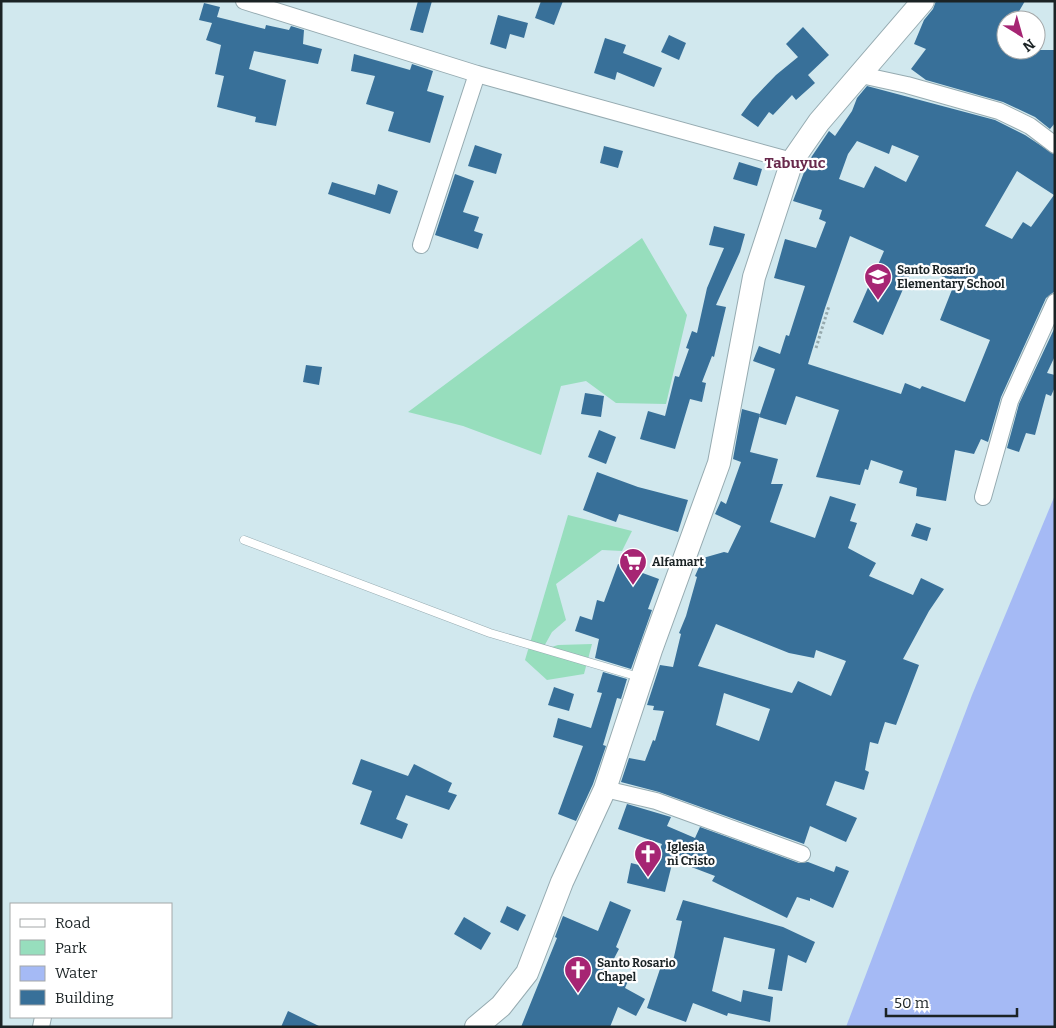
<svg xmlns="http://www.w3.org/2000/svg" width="1056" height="1028" font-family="Bitter,serif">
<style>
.green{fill:#97debd}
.water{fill:#a5baf5}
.building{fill:#387099;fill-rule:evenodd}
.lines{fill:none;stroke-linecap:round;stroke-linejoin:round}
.lane-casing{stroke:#96abb1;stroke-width:9}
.street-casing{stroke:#96abb1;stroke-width:18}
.secondary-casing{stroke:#96abb1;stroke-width:24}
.path{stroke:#96a9ad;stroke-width:3;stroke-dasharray:2.5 2.5;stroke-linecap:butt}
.lane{stroke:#fff;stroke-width:8}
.street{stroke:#fff;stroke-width:16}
.secondary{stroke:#fff;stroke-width:22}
.labels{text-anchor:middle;stroke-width:4.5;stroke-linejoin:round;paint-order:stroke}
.poi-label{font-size:12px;font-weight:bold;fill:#1b2325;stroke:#fff;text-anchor:start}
.quarter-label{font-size:15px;font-weight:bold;fill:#68294c;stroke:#fff}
</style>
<rect width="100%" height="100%" fill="#d1e8ee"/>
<g class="green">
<polygon points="642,238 687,315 666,404 616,403 586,381 561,386 541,455 463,426 408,412"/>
<polygon points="568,515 632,531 622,551 602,550 556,584 566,620 552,632 542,650 558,645 592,644 584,674 547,680 525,660"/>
</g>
<polygon class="water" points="1055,495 1055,1027 846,1027 972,695"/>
<g class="building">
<polygon points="418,1 432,1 423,33 410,30"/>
<polygon points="541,1 563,1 554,25 535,18"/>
<polygon points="936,1 1025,1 1014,20 1006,20 1006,50 1055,50 1055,123 1050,129 1035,117 1003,102 926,80 911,69 926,49 914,44 924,20 933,9"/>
<polygon points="204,3 220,7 217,17 265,29 266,25 289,30 291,26 304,30 303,44 322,49 318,64 254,51 249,69 286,80 276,126 255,122 256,117 217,107 224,76 215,74 221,45 206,40 212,23 199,20"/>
<polygon points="498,15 528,23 524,38 510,34 506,49 490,44"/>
<polygon points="803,27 829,55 808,75 815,83 796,100 792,95 773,115 769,112 758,127 741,115 752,100 776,75 798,57 786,44"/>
<polygon points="669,35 686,43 679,60 661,52"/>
<polygon points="605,38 626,45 623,53 662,68 654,87 617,72 615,80 594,73"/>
<polygon points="354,54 410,70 412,64 433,71 427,91 444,96 430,143 388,131 394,112 366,104 375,76 351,71"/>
<path d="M867 86 995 120 1025 135 1055 155V291L1046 298 1001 397 988 442 981 439 974 454 955 450 946 501 916 496 917 488 899 483 903 471 871 460 868 470 865 469 860 485 816 477 839 410 796 396 786 425 759 417 775 369 753 361 759 346 780 354 786 335 789 336 805 286 774 278 785 239 816 248 826 222 819 219 822 210 793 201 808 162 829 131 835 136 852 111 857 98ZM857 141 889 154 892 145 919 156 906 182 875 166 864 188 839 179 848 154ZM1017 171 1054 195 1031 227 1023 222 1012 239 985 226ZM850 236 884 251 853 322 883 335 914 264 955 282 940 320 990 340 965 402 922 386 920 389 905 383 901 394 808 364 825 308Z"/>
<polygon points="475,145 502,154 496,174 468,166"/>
<polygon points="604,146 623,151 618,168 600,163"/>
<polygon points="739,162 762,169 757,186 733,179"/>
<polygon points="455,174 474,181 463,212 479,217 474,231 483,234 478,249 435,235"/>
<polygon points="332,182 375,195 378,184 398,191 390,214 328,194"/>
<polygon points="714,226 745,234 740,252 716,305 726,307 714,357 712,356 702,382 706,383 702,402 690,399 675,449 640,439 648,411 665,416 675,376 679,377 689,349 686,348 692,331 697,333 707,288 724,248 709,245"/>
<polygon points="1055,327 1055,356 1047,373 1055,375 1055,387 1051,396 1046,394 1035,435 1026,433 1019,452 1007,448 1019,404"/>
<polygon points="306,365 322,367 319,385 303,382"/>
<polygon points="585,393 604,396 601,417 581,414"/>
<path d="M742 409 760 414 750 452 778 459 771 484H783L770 522 815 538 830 496 856 504 850 521 857 523 848 548 876 563 869 576 913 595 921 578 944 589 929 611 903 659 919 665 896 725 885 722 878 744 870 742 865 770 869 772 864 790 835 781 826 805 857 818 846 842 810 826 804 844 659 792 621 782 629 758 645 761 653 740 655 741 664 711 653 710 654 706 647 705 660 665 673 667 681 634 679 633 686 616 697 577 695 576 703 558 724 552 728 553 741 526 715 514 721 501 726 504 741 462 733 459ZM716 624 789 653 814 658 816 650 846 661 831 696 798 681 792 693 698 666ZM724 693 770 709 759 741 716 725Z"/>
<polygon points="599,430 616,437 606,464 588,457"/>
<polygon points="597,472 638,487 688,500 678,532 619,514 616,522 583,510"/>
<polygon points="916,523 931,528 927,541 911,536"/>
<polygon points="618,564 659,579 648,609 652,610 631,669 595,658 599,639 575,631 580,616 592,620 597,600 604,602"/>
<polygon points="603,672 627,679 621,699 617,698 603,745 606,746 593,784 576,821 558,814 583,746 553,737 558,718 591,728 602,693 597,692"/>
<polygon points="554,687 574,694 569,711 548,705"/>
<polygon points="361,759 408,776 414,764 452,783 448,792 457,795 449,810 406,795 396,819 408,824 402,839 360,824 372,791 352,784"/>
<polygon points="627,804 671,817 667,826 695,838 700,827 799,863 808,862 834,872 836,866 849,871 833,908 810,898 810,901 797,897 787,918 712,881 715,876 673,860 665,892 627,883 631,863 651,868 662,844 618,829"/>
<polygon points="683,900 783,927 815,942 806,963 788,955 782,991 768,989 775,949 724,937 712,991 741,1002 743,990 773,997 770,1022 728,1013 727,1016 693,1003 686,1022 647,1008 661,966 671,970 682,921 676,920"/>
<polygon points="610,901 631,910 616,947 619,949 607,972 628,981 625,988 645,999 636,1016 618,1007 610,1027 521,1027 557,938 555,937 563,916 598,931"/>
<polygon points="507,906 526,915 518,931 500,922"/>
<polygon points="464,917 491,933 481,950 454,934"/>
<polygon points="288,1011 321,1027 281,1027"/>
</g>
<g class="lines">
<defs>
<polyline id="lane" points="244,540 490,633 639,677"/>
<g id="street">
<polyline points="244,1 477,74 792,161"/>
<polyline points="861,75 907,85 999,111 1030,126 1055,145"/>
<polyline points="421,245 477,74"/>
<polyline points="983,497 1010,401 1055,302"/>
<polyline points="605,789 656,801 802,854"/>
<polyline points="41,1027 43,1017"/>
</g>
<polyline id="secondary" points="476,1027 501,1006 527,973 562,882 605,789 651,650 719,463 754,277 792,161 819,122 923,1"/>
</defs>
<use href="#lane" class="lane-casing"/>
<use href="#street" class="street-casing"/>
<use href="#secondary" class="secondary-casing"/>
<polyline class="path" points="816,348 829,306"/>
<use href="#lane" class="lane"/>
<use href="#street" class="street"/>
<use href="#secondary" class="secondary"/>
</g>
<defs>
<symbol id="school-pin" viewBox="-11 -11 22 30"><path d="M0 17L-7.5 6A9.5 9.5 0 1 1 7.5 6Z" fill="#a62573" stroke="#fff"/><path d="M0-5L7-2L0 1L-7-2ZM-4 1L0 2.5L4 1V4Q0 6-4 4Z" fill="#fff"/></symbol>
<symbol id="supermarket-pin" viewBox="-11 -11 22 30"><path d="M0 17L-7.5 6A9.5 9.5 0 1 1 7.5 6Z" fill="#a62573" stroke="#fff"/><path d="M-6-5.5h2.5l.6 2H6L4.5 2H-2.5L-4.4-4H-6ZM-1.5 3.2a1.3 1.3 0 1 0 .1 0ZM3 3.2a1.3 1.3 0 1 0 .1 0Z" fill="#fff"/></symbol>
<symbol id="church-pin" viewBox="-11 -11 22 30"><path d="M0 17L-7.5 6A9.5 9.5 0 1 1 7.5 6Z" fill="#a62573" stroke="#fff"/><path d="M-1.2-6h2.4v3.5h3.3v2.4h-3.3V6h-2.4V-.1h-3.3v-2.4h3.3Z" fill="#fff"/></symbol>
</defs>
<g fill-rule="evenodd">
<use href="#school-pin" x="862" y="261" width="32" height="43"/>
<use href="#supermarket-pin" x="617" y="546" width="32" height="43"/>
<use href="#church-pin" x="632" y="838" width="32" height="43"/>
<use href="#church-pin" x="562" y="954" width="32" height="43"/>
</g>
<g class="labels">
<g class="poi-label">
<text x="897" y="274">Santo Rosario<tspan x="897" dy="14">Elementary School</tspan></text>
<text x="652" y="566">Alfamart</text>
<text x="667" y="851">Iglesia<tspan x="667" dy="14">ni Cristo</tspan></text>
<text x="597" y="967">Santo Rosario<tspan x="597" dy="14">Chapel</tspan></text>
</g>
<g class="quarter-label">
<text x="795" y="168">Tabuyuc</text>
</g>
</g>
<rect width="1056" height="1028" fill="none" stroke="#1b2325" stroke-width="5"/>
<rect x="10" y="903" width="162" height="115" fill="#ffffff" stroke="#a4a7a8"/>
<rect x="20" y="919" width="25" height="8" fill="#ffffff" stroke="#a4a7a8"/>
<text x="55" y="928" font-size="15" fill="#1b2325">Road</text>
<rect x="20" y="940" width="25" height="15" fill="#97debd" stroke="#a4a7a8"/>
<text x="55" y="953" font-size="15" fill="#1b2325">Park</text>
<rect x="20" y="966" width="25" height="15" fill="#a5baf5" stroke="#a4a7a8"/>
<text x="55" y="978" font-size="15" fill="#1b2325">Water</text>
<rect x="20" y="990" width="25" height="15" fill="#387099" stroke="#a4a7a8"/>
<text x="55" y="1003" font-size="15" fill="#1b2325">Building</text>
<g transform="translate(1021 35) rotate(143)"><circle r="24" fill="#ffffff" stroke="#a4a7a8"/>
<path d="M0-4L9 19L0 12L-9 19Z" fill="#a62573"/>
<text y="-8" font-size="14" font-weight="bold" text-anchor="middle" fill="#1b2325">N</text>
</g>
<path d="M886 1008v8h131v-8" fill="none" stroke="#1b2325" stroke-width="2.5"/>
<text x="894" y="1008" font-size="15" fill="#1b2325" stroke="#ffffff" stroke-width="4" paint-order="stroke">50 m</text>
</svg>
